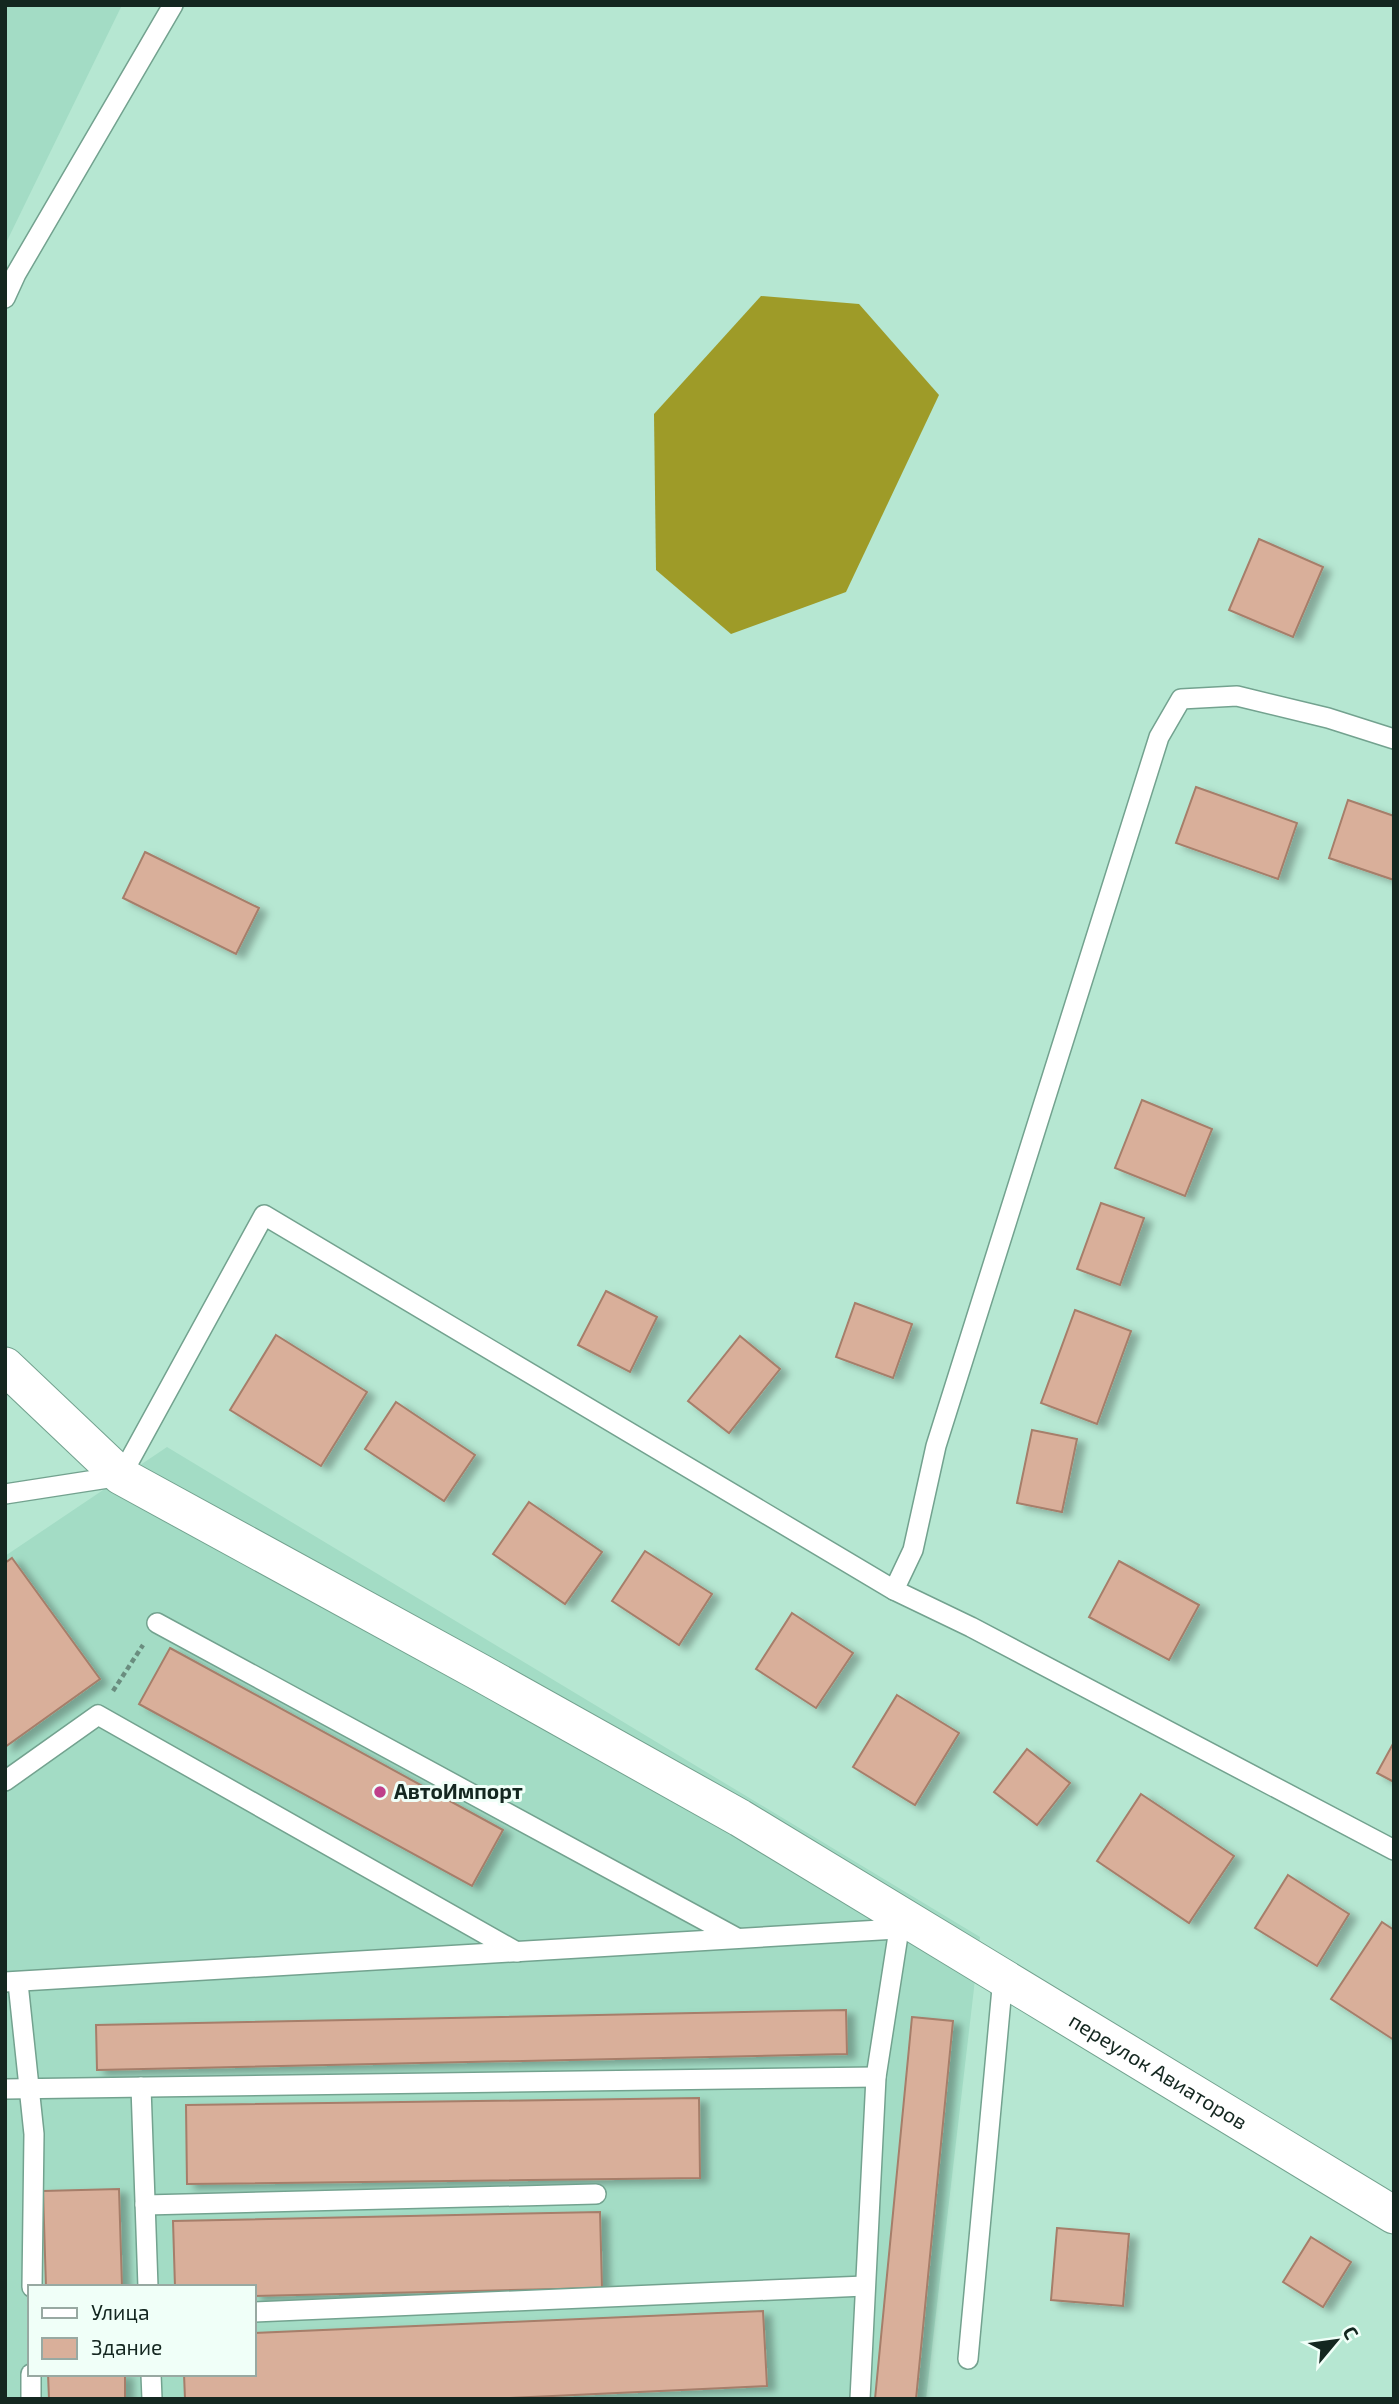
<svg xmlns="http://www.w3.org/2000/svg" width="1399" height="2404" font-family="'Exo 2',sans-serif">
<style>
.built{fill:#a3dcc5;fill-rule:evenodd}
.forest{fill:#9e9b28}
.building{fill:#d9af9a;stroke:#a67e6a;stroke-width:2;filter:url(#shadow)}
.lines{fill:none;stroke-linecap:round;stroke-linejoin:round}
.service-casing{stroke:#73a28f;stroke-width:22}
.minor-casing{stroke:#73a28f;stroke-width:39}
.path{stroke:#6a8d7f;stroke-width:4.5;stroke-dasharray:5 3.5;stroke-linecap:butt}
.service{stroke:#fff;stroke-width:19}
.minor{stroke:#fff;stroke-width:37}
.poi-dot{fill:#bf3f8a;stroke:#f0fff8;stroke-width:2.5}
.labels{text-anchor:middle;stroke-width:6;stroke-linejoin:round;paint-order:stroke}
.poi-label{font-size:21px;font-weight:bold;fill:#142720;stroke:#f0fff8;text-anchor:start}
.street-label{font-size:21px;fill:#142720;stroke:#f0fff8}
</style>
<defs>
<filter id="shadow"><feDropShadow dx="8" dy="4.5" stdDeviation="3.5" flood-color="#0004"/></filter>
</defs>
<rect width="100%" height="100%" fill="#b6e7d2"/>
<g class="built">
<polygon points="5,5 122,5 5,245"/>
<path d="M167 1447 980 1937 926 2399H5V1556ZM30 2287H254V2374H30Z"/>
</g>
<polygon class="forest" points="761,296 859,304 939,395 846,592 731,634 656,570 654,414"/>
<g class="building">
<polygon points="1259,539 1323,567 1293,637 1229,610"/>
<polygon points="1196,787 1297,823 1278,879 1176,843"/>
<polygon points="1348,800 1394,816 1394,880 1329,858"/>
<polygon points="145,852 259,908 236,954 123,898"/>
<polygon points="1142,1100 1212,1129 1185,1196 1115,1168"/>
<polygon points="1101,1203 1144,1218 1120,1285 1077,1269"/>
<polygon points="606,1291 657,1317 630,1372 578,1345"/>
<polygon points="855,1303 912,1324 893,1378 836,1357"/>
<polygon points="1075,1310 1131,1331 1097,1424 1041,1403"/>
<polygon points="276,1335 367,1392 321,1466 230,1410"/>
<polygon points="740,1336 780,1369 729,1433 688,1401"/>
<polygon points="396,1402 475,1455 444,1501 365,1449"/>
<polygon points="1032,1430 1077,1439 1062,1512 1017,1503"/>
<polygon points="529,1502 602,1552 565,1604 493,1554"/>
<polygon points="645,1551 712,1594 679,1645 612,1601"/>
<polygon points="12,1558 100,1679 5,1747 5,1563"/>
<polygon points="1119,1561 1199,1605 1169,1660 1089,1617"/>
<polygon points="792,1613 853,1653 816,1708 756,1669"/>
<polygon points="170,1648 503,1830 472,1886 139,1704"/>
<polygon points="897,1695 959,1733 915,1805 853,1767"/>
<polygon points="1394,1742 1394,1782 1377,1773"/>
<polygon points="1027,1749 1070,1783 1037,1825 994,1792"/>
<polygon points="1141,1794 1234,1856 1189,1923 1097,1861"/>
<polygon points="1288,1875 1349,1914 1317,1966 1255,1928"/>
<polygon points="1382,1922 1394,1930 1394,2040 1331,1999"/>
<polygon points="846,2010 847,2054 97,2070 96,2025"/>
<polygon points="912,2017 953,2021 916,2399 875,2399"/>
<polygon points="699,2098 700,2178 187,2184 186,2105"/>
<polygon points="119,2189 122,2287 46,2287 43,2191"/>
<polygon points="600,2212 602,2288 254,2296 254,2287 175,2287 173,2221"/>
<polygon points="1057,2228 1129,2234 1123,2306 1051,2300"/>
<polygon points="1311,2237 1351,2262 1323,2307 1283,2282"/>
<polygon points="763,2311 767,2386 488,2399 185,2399 184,2374 254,2374 254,2333"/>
<polygon points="48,2374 125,2374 125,2399 49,2399"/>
</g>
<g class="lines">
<defs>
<g id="service">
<polyline points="5,298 16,274 173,5"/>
<polyline points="1394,739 1328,718 1237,696 1181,699 1159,737 936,1446 913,1550 894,1590 971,1627 1394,1850"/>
<polyline points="5,1494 121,1476 264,1215 894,1590"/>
<polyline points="157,1623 737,1938"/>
<polyline points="5,1781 98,1715 517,1952"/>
<polyline points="5,1982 914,1928"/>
<polyline points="18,1983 34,2134 32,2287"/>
<polyline points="141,2087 148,2287"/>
<polyline points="5,2089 876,2077"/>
<polyline points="145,2205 596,2194"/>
<polyline points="254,2312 865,2286"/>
<polyline points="968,2359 1003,1977"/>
<polyline points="151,2374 152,2399"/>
<polyline points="31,2399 31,2374"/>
<polyline points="860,2399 876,2077 899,1929"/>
</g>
<g id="minor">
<path id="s1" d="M5 1366 121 1476 481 1673 740 1818 1394 2215"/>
</g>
</defs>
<use href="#service" class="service-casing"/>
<use href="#minor" class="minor-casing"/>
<polyline class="path" points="113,1691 143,1645"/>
<use href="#service" class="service"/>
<use href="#minor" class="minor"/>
</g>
<circle class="poi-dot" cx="380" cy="1792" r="7"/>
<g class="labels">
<g class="poi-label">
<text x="394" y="1799">АвтоИмпорт</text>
</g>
<g class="street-label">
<text dy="7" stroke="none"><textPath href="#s1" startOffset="1356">переулок Авиаторов</textPath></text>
</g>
</g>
<rect width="1399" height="2404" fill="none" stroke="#142720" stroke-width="14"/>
<rect x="28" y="2285" width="228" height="91" fill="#f0fff8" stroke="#98a9a2" stroke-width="2"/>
<rect x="42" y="2308" width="35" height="10" fill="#ffffff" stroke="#98a9a2" stroke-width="2"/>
<text x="91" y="2320" font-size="21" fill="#142720">Улица</text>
<rect x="42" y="2338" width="35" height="21" fill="#d9af9a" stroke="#98a9a2" stroke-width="2"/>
<text x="91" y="2355" font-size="21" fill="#142720">Здание</text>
<g transform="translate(1336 2341) rotate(61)" stroke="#f0fff8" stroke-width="5" paint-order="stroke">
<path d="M0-5L12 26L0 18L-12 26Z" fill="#142720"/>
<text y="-10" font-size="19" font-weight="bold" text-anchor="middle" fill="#142720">С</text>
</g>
</svg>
